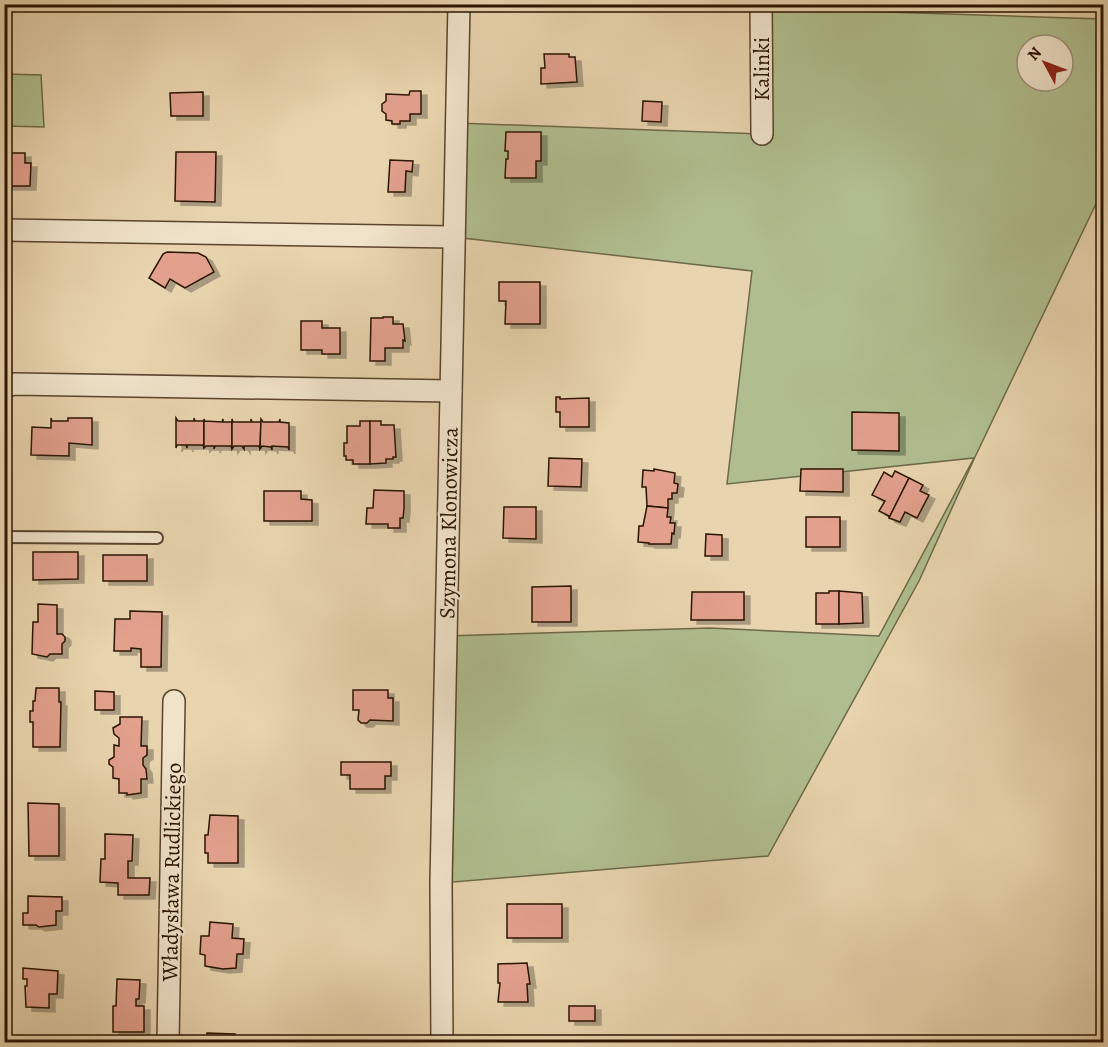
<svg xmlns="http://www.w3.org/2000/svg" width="1108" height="1047" font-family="Alegreya,serif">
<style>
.green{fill:#b0be8f;stroke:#6e6948;stroke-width:1.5;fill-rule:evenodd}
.building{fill:#e2a08d;stroke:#2b1400;stroke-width:1.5;filter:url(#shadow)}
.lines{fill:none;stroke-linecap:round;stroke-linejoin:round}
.lane-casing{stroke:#5a442c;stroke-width:14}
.street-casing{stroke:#5a442c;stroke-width:24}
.lane{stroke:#f0e3ca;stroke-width:10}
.street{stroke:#f0e3ca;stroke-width:21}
.labels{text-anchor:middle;stroke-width:4.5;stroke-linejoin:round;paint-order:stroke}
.street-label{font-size:22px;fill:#2b1400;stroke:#f0e3ca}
</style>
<defs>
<filter id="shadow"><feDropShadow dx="6" dy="4" stdDeviation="0" flood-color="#0004"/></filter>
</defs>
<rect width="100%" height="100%" fill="#e8d4ae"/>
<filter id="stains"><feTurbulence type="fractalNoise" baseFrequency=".00333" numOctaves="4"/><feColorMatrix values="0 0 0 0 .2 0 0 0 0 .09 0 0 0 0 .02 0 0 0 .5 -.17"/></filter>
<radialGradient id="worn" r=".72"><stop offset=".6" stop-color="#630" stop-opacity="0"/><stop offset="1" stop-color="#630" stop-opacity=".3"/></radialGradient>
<g class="green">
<path d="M761 8 1103 19V189L975 457 919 581 768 856 441 883 446 636 710 628 879 636 974 458 727 484 752 271 454 237 457 123 761 134ZM1027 45H1063V81H1027Z"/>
<polygon points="5,74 41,75 44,127 5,126"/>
</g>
<g class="building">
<polygon points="544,54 569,54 569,57 575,57 577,82 541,84 541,68 545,68"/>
<polygon points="410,91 421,91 421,114 410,114 410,121 400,121 400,124 392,124 392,121 386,120 386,114 382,111 382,104 386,101 386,94 409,95"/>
<polygon points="203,92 203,116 171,116 170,93"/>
<polygon points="643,101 662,102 661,122 642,121"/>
<polygon points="506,132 541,132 541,161 536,161 536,178 505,178 506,159 508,159 508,151 505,151"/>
<polygon points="176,152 216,152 215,202 175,201"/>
<polygon points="4,153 25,153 25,163 31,163 30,186 4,186"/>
<polygon points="390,160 413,161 412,172 406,171 405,192 388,192"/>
<polygon points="167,252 198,253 206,257 214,272 185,288 170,279 165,288 149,278 163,254"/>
<polygon points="499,282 540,282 540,324 505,324 506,301 499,301"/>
<polygon points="383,317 393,317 393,324 403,324 405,341 403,340 403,348 385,348 385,361 370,361 371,318 383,318"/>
<polygon points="301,321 322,321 322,328 340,328 340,354 322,354 322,350 301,350"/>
<polygon points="556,397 560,397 560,399 589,398 589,427 560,427 560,412 556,412"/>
<polygon points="852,412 899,413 899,451 852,450"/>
<polygon points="51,418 52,421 68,421 68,418 92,418 92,445 69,443 69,456 31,455 32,427 51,428"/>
<polygon points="176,418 178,421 194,421 194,418 195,421 204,421 204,448 203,445 187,445 187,448 186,445 177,445 176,448"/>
<polygon points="204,419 205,421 222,422 223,419 223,422 232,422 232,449 231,446 215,446 214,449 214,446 206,446 204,448"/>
<polygon points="232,419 233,422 251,422 251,419 252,422 261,422 260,449 259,446 244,446 244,449 242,446 234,446 232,449"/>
<polygon points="261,419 263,422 279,422 280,419 280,422 289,423 289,450 288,447 272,446 272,450 271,447 262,446 260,449"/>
<polygon points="360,421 370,421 370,464 353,464 353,460 346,460 346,456 344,456 344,443 347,443 347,426 360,426"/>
<polygon points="370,421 381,421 381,425 394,425 396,457 393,457 393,459 386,459 386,463 370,464"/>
<polygon points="549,458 582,459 581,487 548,486"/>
<polygon points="654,469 675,473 674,483 678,484 677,493 672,493 672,499 668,499 668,508 647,506 646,487 642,487 643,470 654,471"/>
<polygon points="801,469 843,469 843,492 800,491"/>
<polygon points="895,471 909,478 889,518 889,516 879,511 885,501 872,495 884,472 892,477"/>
<polygon points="909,478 923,485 920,491 929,495 917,518 905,512 900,522 889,518"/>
<polygon points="374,490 404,491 404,509 403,518 400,518 400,528 388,528 388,524 366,524 367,508 373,508"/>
<polygon points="264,491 301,491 301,499 312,500 312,521 264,521"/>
<polygon points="647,506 668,508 667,517 671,517 670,523 675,523 674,534 672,533 671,544 649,544 649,543 638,542 639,526 643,526"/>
<polygon points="504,507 536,507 536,539 503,538"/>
<rect x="806" y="517" width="34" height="30"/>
<polygon points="706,534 722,535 722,556 705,556"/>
<polygon points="33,552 78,552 78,579 33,580"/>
<rect x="103" y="555" width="44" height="26"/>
<polygon points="571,586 571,622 532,622 532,587"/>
<polygon points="829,591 839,591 839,624 816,624 816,593 829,593"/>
<polygon points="839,591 862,593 863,623 839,624"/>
<polygon points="692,592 744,592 744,620 691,620"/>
<polygon points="38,604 57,605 57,634 62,634 65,637 65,641 62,644 62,654 50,654 47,657 32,654 33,622 38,622"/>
<polygon points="130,611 162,612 161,667 141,667 141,649 131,648 131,651 114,651 115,619 130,619"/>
<polygon points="36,688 59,688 59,702 61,702 60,747 33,747 33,722 30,722 30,711 33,711 33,701 35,701"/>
<polygon points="353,690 388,690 388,698 393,698 393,721 370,720 367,723 361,723 358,720 359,710 353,710"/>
<polygon points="95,691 114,692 114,710 95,710"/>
<polygon points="120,717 142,717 141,746 147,746 147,755 143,758 143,765 146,769 147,779 141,779 141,793 127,795 127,793 119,793 119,779 113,778 113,767 109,764 109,760 114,757 114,745 119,746 119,738 114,734 113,728 120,724"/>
<polygon points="341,762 391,762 391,776 385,776 385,789 350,789 350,775 341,775"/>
<polygon points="28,803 59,804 59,856 29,856"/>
<polygon points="210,815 238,816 238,863 208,863 208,853 205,853 205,835 208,835"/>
<polygon points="105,834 133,835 132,861 128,861 128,878 150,878 149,895 118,895 118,883 100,882 101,859 105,859"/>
<polygon points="28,896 62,897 62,911 56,911 56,925 39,927 36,925 23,925 23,913 28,913"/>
<rect x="507" y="904" width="55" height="34"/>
<polygon points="210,922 233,924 232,938 244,939 243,954 237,954 236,968 223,969 205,966 205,955 200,954 201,936 209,936"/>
<polygon points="527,963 530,984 527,984 528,1002 498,1002 500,983 498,983 498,964"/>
<polygon points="23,968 58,971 57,994 49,994 49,1008 26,1007 25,986 27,986 27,979 23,979"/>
<polygon points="117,979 140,980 139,999 136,999 136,1006 144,1006 144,1032 113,1032 113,1006 116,1006"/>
<rect x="569" y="1006" width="26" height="15"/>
<polygon points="207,1033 235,1034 239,1038 239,1042 206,1042"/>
</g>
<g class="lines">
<defs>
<polyline id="lane" points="4,537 157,538"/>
<g id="street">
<polyline points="761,4 762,134"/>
<polyline points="4,230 454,237"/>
<polyline points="4,387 14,384 451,391"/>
<polyline points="168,1042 174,701"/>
<polyline points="442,1042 441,883 459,4"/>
</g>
</defs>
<use href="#lane" class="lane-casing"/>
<use href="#street" class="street-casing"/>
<use href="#lane" class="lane"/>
<use href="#street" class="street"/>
</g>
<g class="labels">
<g class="street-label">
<text transform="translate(761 69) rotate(-90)" y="8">Kalinki</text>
<text transform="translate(448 523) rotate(-89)" y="8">Szymona Klonowicza</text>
<text transform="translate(171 872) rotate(-89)" y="8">Władysława Rudlickiego</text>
</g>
</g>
<rect width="1108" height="1047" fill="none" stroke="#e8d4ae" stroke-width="24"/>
<rect x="6" y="6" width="1096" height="1035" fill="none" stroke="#2b1400" stroke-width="3"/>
<rect x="12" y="12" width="1084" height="1023" fill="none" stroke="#2b1400" stroke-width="1.5"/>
<g transform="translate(1045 63) rotate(311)"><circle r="28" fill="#f0e3ca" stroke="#a19079" stroke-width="1.5"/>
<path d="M0-4.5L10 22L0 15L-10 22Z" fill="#8f2418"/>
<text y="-9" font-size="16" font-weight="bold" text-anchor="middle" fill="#2b1400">N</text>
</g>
<rect width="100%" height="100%" filter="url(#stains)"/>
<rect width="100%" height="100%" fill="url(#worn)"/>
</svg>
